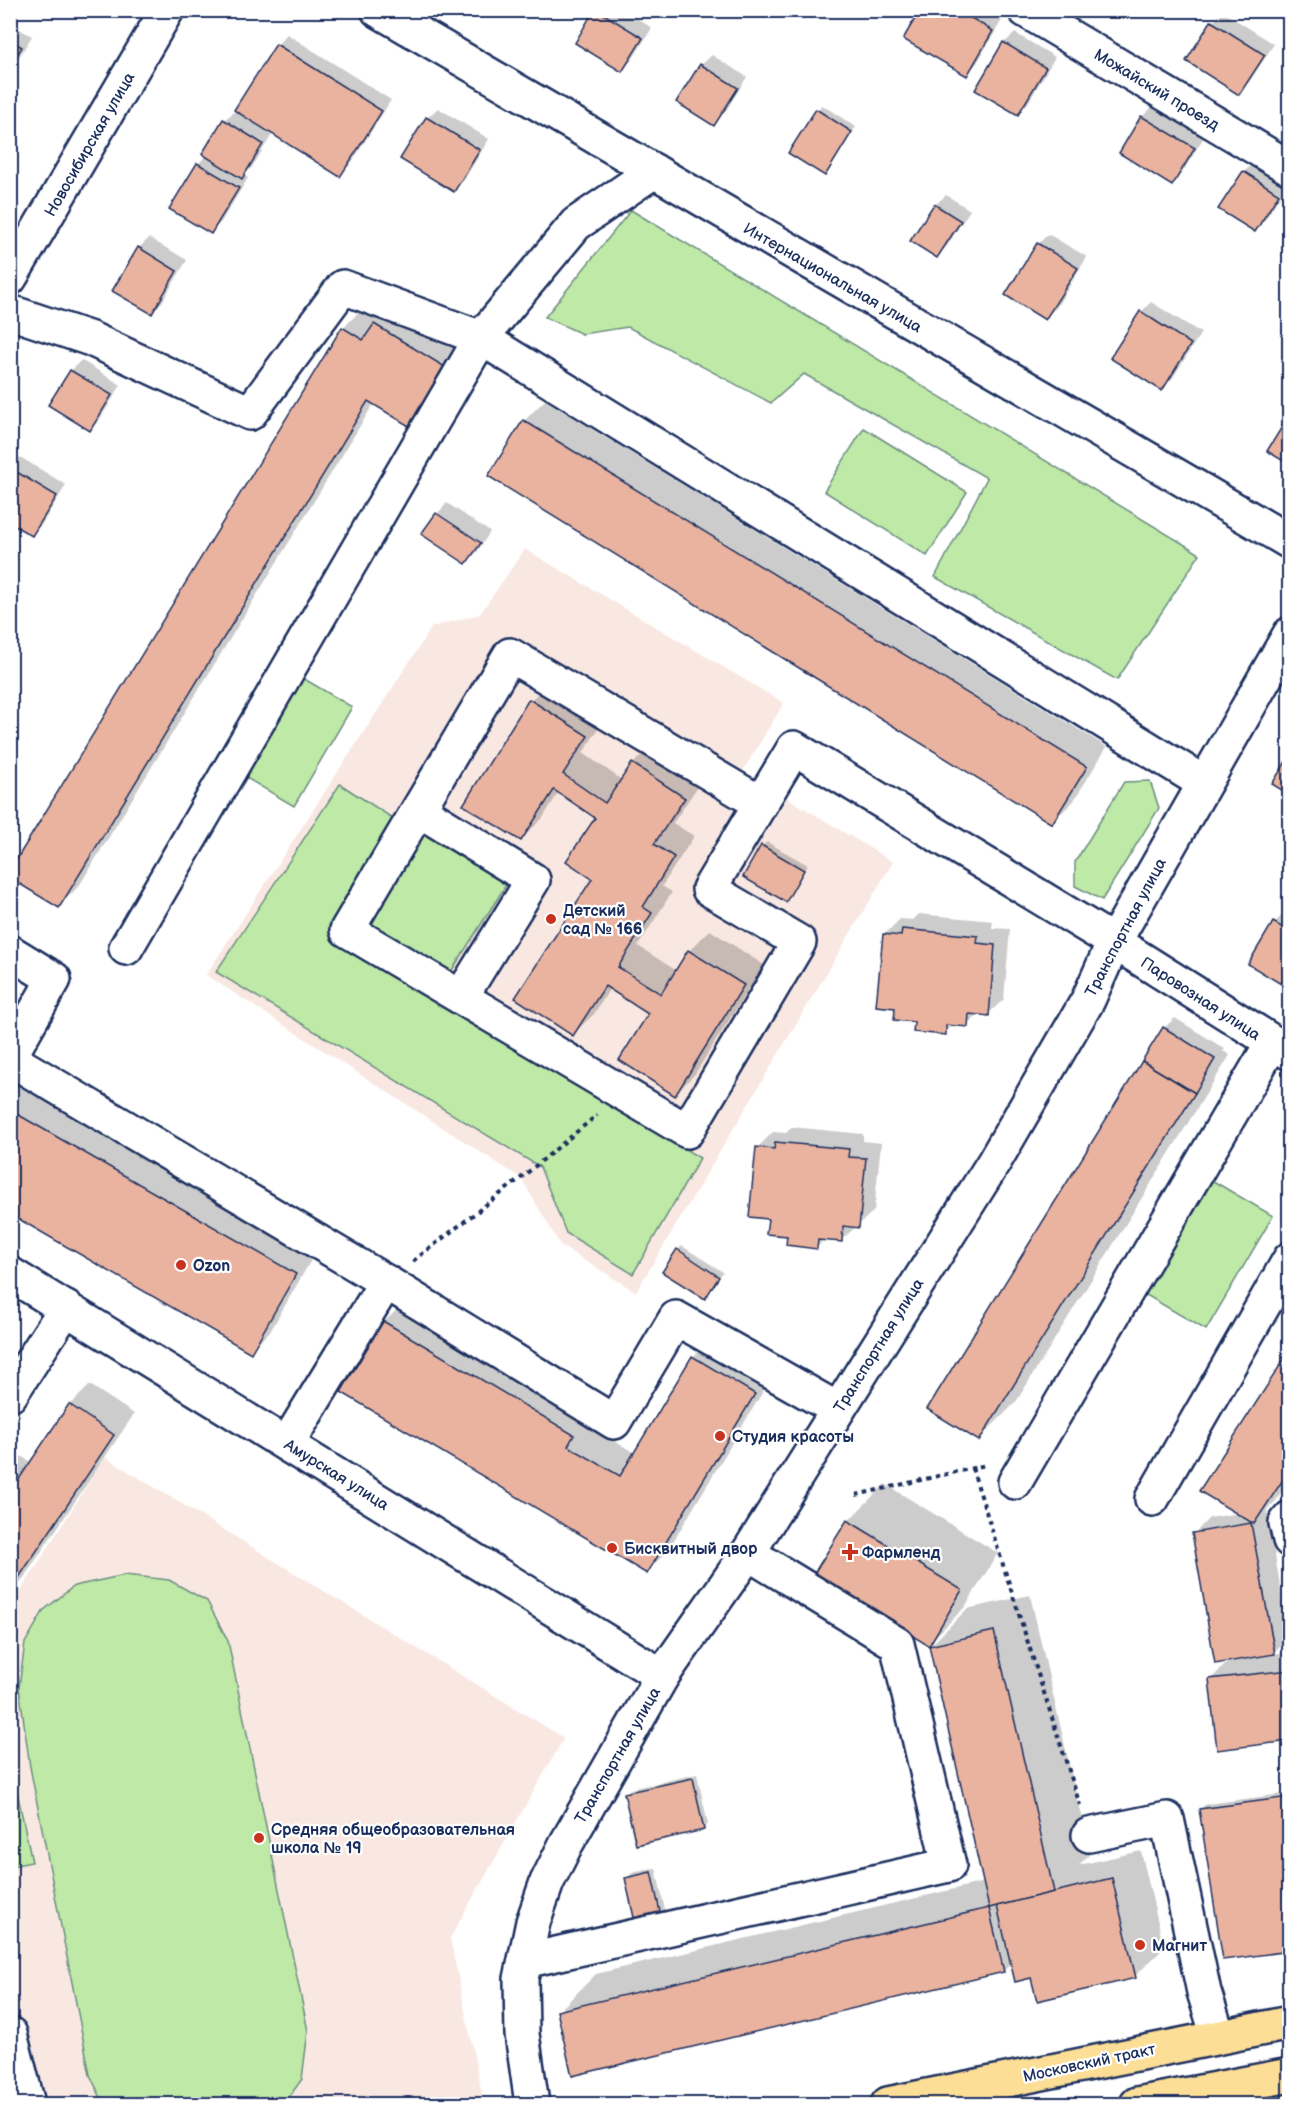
<svg xmlns="http://www.w3.org/2000/svg" width="1300" height="2115" font-family="'Balsamiq Sans',sans-serif">
<style>
.built{fill:#f9e8e2}
.green{fill:#bee9a6;stroke:#6c8c82;stroke-width:1.5}
.shadow{fill:#0003}
.building{fill:#eab39f;stroke:#1b2f5e;stroke-width:1.5}
.lines{fill:none;stroke-linecap:round;stroke-linejoin:round}
.minor-casing{stroke:#1b2f5e;stroke-width:38}
.major-casing{stroke:#1b2f5e;stroke-width:38}
.path{stroke:#1b2f5e;stroke-width:4;stroke-dasharray:4.5 4.5;stroke-linecap:butt}
.minor{stroke:#fff;stroke-width:33}
.major{stroke:#fdde96;stroke-width:33}
.poi-dot{fill:#c8321e;stroke:#fff;stroke-width:2}
.labels{text-anchor:middle;stroke-width:4.5;stroke-linejoin:round;paint-order:stroke}
.street-label{font-size:16px;fill:#1b2f5e;stroke:#fff}
.poi-label{font-size:16px;font-weight:bold;fill:#1b2f5e;stroke:#fff;text-anchor:start}
</style>
<rect width="100%" height="100%" fill="#fff"/>
<filter id="ink" filterUnits="userSpaceOnUse"><feTurbulence type="fractalNoise" baseFrequency=".0167" numOctaves="2"/><feDisplacementMap in="SourceGraphic" scale="12" xChannelSelector="R" yChannelSelector="G"/><feConvolveMatrix kernelMatrix="1 2 1 2 8 2 1 2 1" color-interpolation-filters="sRGB"/></filter>
<g filter="url(#ink)">
<g class="built">
<polygon points="525,549 784,703 743,771 893,862 636,1292 561,1246 521,1178 206,975 432,627 480,614"/>
<polygon points="105,1457 564,1738 450,1938 484,2104 11,2104 10,1608"/>
</g>
<g class="green">
<polygon points="631,210 1200,554 1117,680 935,577 987,478 804,374 771,403 628,327 582,334 545,317"/>
<polygon points="864,428 967,492 927,556 824,491"/>
<polygon points="301,677 352,707 294,806 243,776"/>
<polygon points="1150,781 1159,808 1102,900 1075,886 1075,862 1124,782"/>
<polygon points="340,784 400,823 335,938 700,1158 633,1274 566,1233 540,1167 216,972"/>
<polygon points="422,829 508,882 449,975 364,923"/>
<polygon points="1208,1178 1273,1216 1206,1330 1141,1292"/>
<polygon points="125,1575 169,1580 207,1601 228,1641 308,2031 302,2079 284,2104 104,2104 90,2075 30,1767 19,1687 25,1643 44,1610 74,1586"/>
<polygon points="10,1758 32,1862 11,1866 10,1866"/>
</g>
<g class="shadow">
<polygon points="596,10 624,10 652,28 632,60 622,70"/>
<polygon points="922,10 986,10 1002,20 977,63 967,74"/>
<polygon points="1223,12 1274,44 1249,82 1239,93 1213,22"/>
<polygon points="10,24 32,36 10,72"/>
<polygon points="1015,33 1055,57 1028,103 1017,113 1004,43"/>
<polygon points="287,34 391,100 350,165 339,175 273,133 252,167 244,175 248,178 221,222 211,232 198,164 207,155 224,120 235,111 277,45"/>
<polygon points="712,55 747,77 724,113 713,124 701,65"/>
<polygon points="822,105 856,127 825,174 817,110"/>
<polygon points="1153,106 1204,137 1182,173 1172,184 1121,153 1142,117"/>
<polygon points="438,108 489,139 464,180 454,190 427,118"/>
<polygon points="1254,162 1288,183 1265,220 1254,230 1244,172"/>
<polygon points="946,195 970,210 947,246 937,256 935,205"/>
<polygon points="1048,234 1087,257 1056,308 1045,318 1038,244"/>
<polygon points="149,238 187,260 162,302 151,312 139,248"/>
<polygon points="1151,302 1201,333 1172,379 1161,389 1141,312"/>
<polygon points="395,304 465,346 429,404 409,424 374,403 79,886 59,906 343,328 363,308 381,319"/>
<polygon points="81,360 121,385 100,419 90,429 71,371"/>
<polygon points="545,400 1107,747 1073,802 1052,822 490,475 524,421"/>
<polygon points="20,457 66,485 42,524 31,534 10,522 10,466"/>
<polygon points="447,503 490,532 477,552 466,562 423,534 437,514"/>
<polygon points="551,680 607,715 583,753 622,780 633,764 653,743 704,777 673,823 694,836 662,886 672,892 638,946 677,971 689,951 710,930 764,965 695,1074 675,1094 650,1013 610,988 594,1014 573,1034 594,878 597,817 559,792 542,819 521,839 531,700"/>
<polygon points="767,842 808,865 791,895 786,900 762,846"/>
<polygon points="1285,913 1290,916 1290,974 1281,982 1274,923"/>
<polygon points="919,914 993,921 992,928 1010,929 1004,999 988,1014 979,1014 967,1025 954,1024 945,1033 916,1021 897,1006 884,935 900,919 913,920"/>
<polygon points="1175,1018 1225,1049 1223,1051 1230,1055 1016,1402 979,1439 1164,1028"/>
<polygon points="10,1078 315,1253 271,1330 250,1351 10,1213"/>
<polygon points="792,1127 863,1134 863,1141 881,1143 874,1211 841,1240 825,1239 817,1247 789,1235 770,1218 757,1148 773,1132 786,1133"/>
<polygon points="682,1246 723,1272 705,1297 678,1250"/>
<polygon points="405,1302 587,1425 635,1453 693,1357 713,1336 774,1373 667,1552 646,1572 384,1322"/>
<polygon points="1290,1353 1290,1479 1275,1502 1267,1509 1289,1637 1272,1654 1290,1652 1290,1740 1210,1680 1230,1660 1194,1534 1209,1518 1239,1513"/>
<polygon points="90,1385 134,1414 21,1582 10,1593 10,1449 32,1463 70,1405"/>
<polygon points="885,1484 998,1553 965,1607 928,1644 848,1521"/>
<polygon points="1030,1595 1090,1854 1079,1865 1141,1851 1164,1948 1135,1976 1032,1976 1012,1962 1004,1971 559,2011 596,1974 984,1882 930,1646 967,1609"/>
<polygon points="697,1774 708,1824 704,1829 625,1794 630,1789"/>
<polygon points="1290,1793 1290,1950 1201,1809 1206,1804"/>
<polygon points="656,1868 665,1910 661,1915 627,1878 632,1873"/>
</g>
<g class="building">
<polygon points="594,10 597,10 643,38 622,72 575,43"/>
<polygon points="920,10 958,10 993,31 967,76 903,39"/>
<polygon points="1211,21 1265,55 1239,95 1186,61"/>
<polygon points="10,40 22,47 10,67"/>
<polygon points="1003,42 1046,68 1018,115 975,90"/>
<polygon points="276,44 382,111 340,177 234,110"/>
<polygon points="700,64 738,88 714,126 676,102"/>
<polygon points="816,109 852,132 825,176 788,153"/>
<polygon points="1141,116 1195,148 1172,186 1119,153"/>
<polygon points="426,117 480,150 454,192 400,159"/>
<polygon points="223,119 263,144 242,179 202,154"/>
<polygon points="197,163 239,188 211,234 169,209"/>
<polygon points="1243,171 1279,194 1255,232 1218,209"/>
<polygon points="934,204 961,221 937,258 910,241"/>
<polygon points="1037,243 1078,268 1045,320 1005,295"/>
<polygon points="138,247 177,271 152,314 112,291"/>
<polygon points="1140,311 1191,344 1162,391 1110,358"/>
<polygon points="374,324 445,367 409,426 368,401 59,908 10,878 10,870 342,327 363,340"/>
<polygon points="70,370 112,395 90,431 48,405"/>
<polygon points="1290,414 1290,465 1267,451"/>
<polygon points="523,420 1087,767 1052,824 488,476"/>
<polygon points="10,468 57,496 32,536 10,523"/>
<polygon points="436,513 481,543 466,564 421,534"/>
<polygon points="529,699 588,736 563,774 605,803 632,763 685,798 654,844 674,857 643,907 652,913 618,967 661,994 688,950 744,985 675,1096 619,1060 648,1014 605,986 573,1036 515,998 592,879 566,861 595,818 554,790 521,841 463,805"/>
<polygon points="1290,755 1290,795 1272,784"/>
<polygon points="761,845 804,870 786,902 743,877"/>
<polygon points="1273,922 1290,932 1290,971 1281,984 1248,964"/>
<polygon points="902,929 978,936 977,943 995,945 989,1016 969,1014 968,1027 946,1025 946,1035 913,1032 914,1022 894,1020 895,1008 876,1006 883,934 901,936"/>
<polygon points="1163,1027 1215,1059 1195,1093 1142,1061"/>
<polygon points="1142,1061 1195,1093 979,1441 927,1409"/>
<polygon points="10,1110 296,1274 251,1353 10,1214"/>
<polygon points="775,1142 849,1149 848,1157 866,1158 859,1228 843,1226 842,1242 818,1240 817,1249 786,1245 787,1236 766,1234 768,1219 749,1217 756,1147 774,1149"/>
<polygon points="677,1249 719,1277 705,1299 662,1272"/>
<polygon points="383,1321 574,1435 568,1446 620,1476 692,1356 755,1394 647,1574 341,1392"/>
<polygon points="1290,1350 1290,1469 1254,1524 1199,1491"/>
<polygon points="69,1404 114,1435 10,1591 10,1483 15,1485"/>
<polygon points="847,1520 962,1590 929,1646 813,1575"/>
<polygon points="1251,1523 1275,1654 1215,1664 1192,1533"/>
<polygon points="994,1631 1054,1892 989,1908 929,1646"/>
<polygon points="1290,1670 1290,1741 1217,1750 1209,1679"/>
<polygon points="693,1778 704,1830 636,1845 624,1793"/>
<polygon points="1290,1797 1290,1951 1223,1960 1199,1809"/>
<polygon points="651,1872 661,1916 635,1922 625,1878"/>
<polygon points="1112,1878 1136,1978 1037,2001 1031,1978 1015,1982 997,1906"/>
<polygon points="989,1908 1004,1972 572,2076 557,2011"/>
</g>
<g class="lines">
<defs>
<g id="minor">
<polyline points="378,10 1290,542"/>
<polyline points="1025,10 1290,168"/>
<polyline points="10,278 167,10"/>
<polyline points="10,312 91,339 250,413 343,287 481,338 576,224 654,171"/>
<polyline points="760,803 510,655 347,930 687,1131 799,942 709,889 794,748 1114,942 1290,1053"/>
<polyline points="419,810 533,880 461,997"/>
<polyline points="126,948 481,338 1204,783"/>
<polyline points="10,952 54,979 10,1056"/>
<polyline points="10,1059 386,1282 287,1444"/>
<polyline points="10,1274 662,1676"/>
<polyline points="386,1282 614,1422 676,1318 837,1409"/>
<polyline points="10,1395 66,1308"/>
<polyline points="1015,1482 1272,1043"/>
<polyline points="1152,1499 1290,1259"/>
<polyline points="1290,1518 1286,1523 1290,1540"/>
<polyline points="1089,1835 1167,1819 1204,1992 1218,2036"/>
<polyline points="525,1961 949,1865 897,1644 748,1553"/>
<polyline points="10,2034 28,2104"/>
<polyline points="532,2104 522,2034 521,1979 533,1922 547,1882 566,1844 662,1676 748,1553 994,1162 1088,1000 1114,942 1290,634"/>
</g>
<g id="major">
<polyline points="888,2104 1290,2023"/>
<polyline points="1137,2104 1290,2075"/>
</g>
</defs>
<use href="#minor" class="minor-casing"/>
<use href="#major" class="major-casing"/>
<g class="path">
<polyline points="413,1261 521,1178 597,1115"/>
<polyline points="972,1468 1080,1805"/>
<polyline points="856,1495 986,1465"/>
</g>
<use href="#minor" class="minor"/>
<use href="#major" class="major"/>
</g>
</g>
<g class="poi-dot">
<circle cx="551" cy="919" r="6"/>
<circle cx="181" cy="1265" r="6"/>
<circle cx="720" cy="1436" r="6"/>
<circle cx="612" cy="1548" r="6"/>
<path d="M847 1543h6v6h6v6h-6v6h-6v-6h-6v-6h6z"/>
<circle cx="259" cy="1838" r="6"/>
<circle cx="1140" cy="1945" r="6"/>
</g>
<g class="labels">
<g class="street-label">
<text transform="translate(1157 89) rotate(31)" y="6">Можайский проезд</text>
<text transform="translate(89 144) rotate(-60)" y="6">Новосибирская улица</text>
<text transform="translate(833 277) rotate(30)" y="6">Интернациональная улица</text>
<text transform="translate(1125 927) rotate(-62)" y="6">Транспортная улица</text>
<text transform="translate(1201 998) rotate(33)" y="6">Паровозная улица</text>
<text transform="translate(878 1345) rotate(-58)" y="6">Транспортная улица</text>
<text transform="translate(337 1474) rotate(32)" y="6">Амурская улица</text>
<text transform="translate(617 1755) rotate(-60)" y="6">Транспортная улица</text>
<text transform="translate(1089 2062) rotate(-12)" y="6">Московский тракт</text>
</g>
<g class="poi-label">
<text x="563" y="916">Детский<tspan x="563" dy="18">сад № 166</tspan></text>
<text x="193" y="1271">Ozon</text>
<text x="732" y="1442">Студия красоты</text>
<text x="624" y="1554">Бисквитный двор</text>
<text x="862" y="1558">Фармленд</text>
<text x="271" y="1835">Средняя общеобразовательная<tspan x="271" dy="18">школа № 19</tspan></text>
<text x="1152" y="1951">Магнит</text>
</g>
</g>
<rect width="1300" height="2115" fill="none" stroke="#fff" stroke-width="36"/>
<rect x="18" y="18" width="1264" height="2079" fill="none" stroke="#1b2f5e" stroke-width="2" filter="url(#ink)"/>
</svg>
